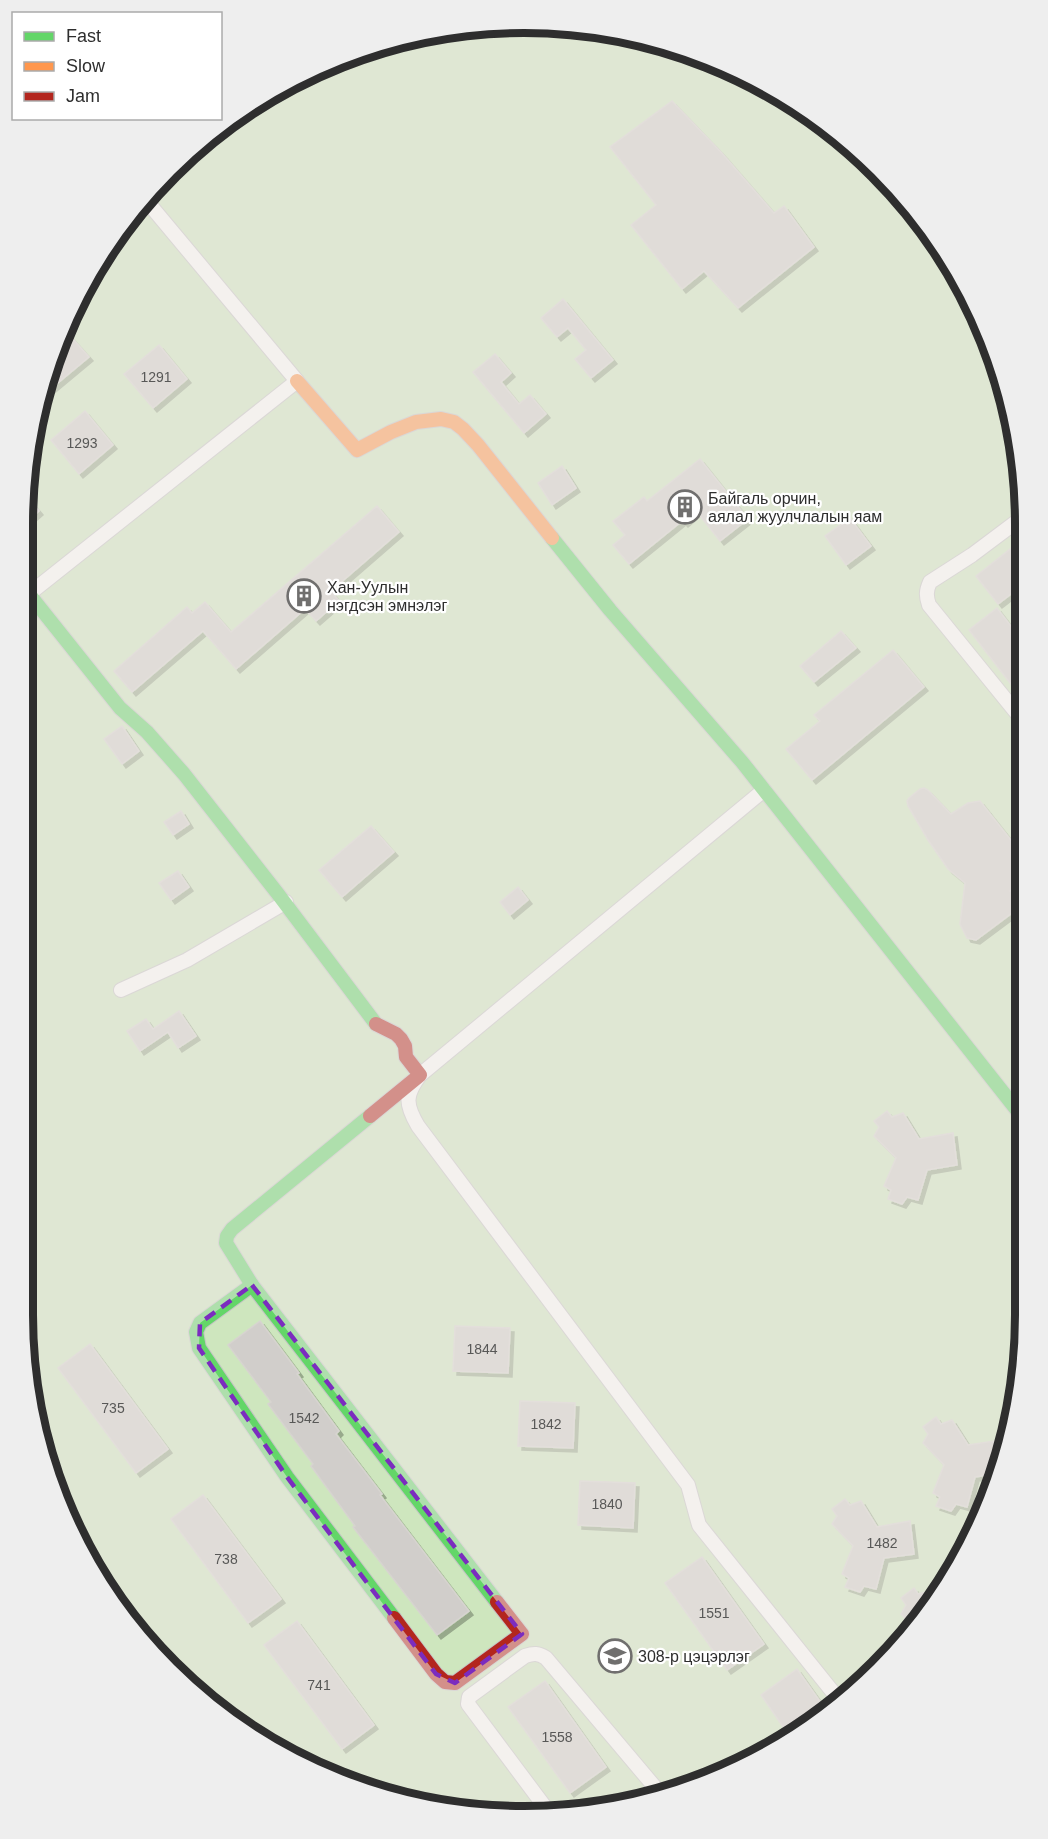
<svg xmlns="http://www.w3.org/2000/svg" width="1048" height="1839" font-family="Helvetica,sans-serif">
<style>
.green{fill:#cee6be}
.building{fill:#d1cecb;stroke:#d7d4d0;stroke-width:1.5;filter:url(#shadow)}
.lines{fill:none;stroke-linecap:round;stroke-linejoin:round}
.street-casing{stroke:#c5c4c5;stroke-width:16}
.fast-casing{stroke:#c5c4c5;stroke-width:16}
.slow-casing{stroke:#c5c4c5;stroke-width:16}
.jam-casing{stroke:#c5c4c5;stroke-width:16}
.street{stroke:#fcfcfb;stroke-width:14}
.fast{stroke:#63d668;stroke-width:14}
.slow{stroke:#ff974d;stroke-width:14}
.jam{stroke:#b3261e;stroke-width:14}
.marked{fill:none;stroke:#7b2cbf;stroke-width:4.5;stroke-dasharray:12 8;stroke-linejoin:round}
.labels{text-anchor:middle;stroke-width:4.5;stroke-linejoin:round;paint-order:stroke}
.number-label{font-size:14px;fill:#585857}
.poi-label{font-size:16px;fill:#2e2e2e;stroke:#fff;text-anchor:start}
.rim{fill:none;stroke:#2e2e2e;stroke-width:8}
</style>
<defs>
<filter id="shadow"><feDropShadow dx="4" dy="4" stdDeviation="0" flood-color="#0004"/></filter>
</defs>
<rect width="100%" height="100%" fill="#ece8e4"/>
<polygon class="green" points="524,23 621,32 716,61 802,107 879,170 958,273 999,363 1024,491 1024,1348 999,1477 941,1593 854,1692 716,1778 556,1815 394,1799 245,1732 126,1620 49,1476 23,1315 24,491 49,363 107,246 169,170 245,107 332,61 426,32"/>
<g class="building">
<polygon points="672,101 721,152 774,213 784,206 814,247 738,308 704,271 682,289 631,225 656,205 610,147"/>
<polygon points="563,299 613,360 591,378 575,359 586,350 568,328 557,337 541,318"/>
<polygon points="65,330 89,357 42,396 49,363"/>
<polygon points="159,345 187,379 153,408 124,374"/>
<polygon points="495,354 511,373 501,382 519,404 530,395 546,414 524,433 473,372"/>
<polygon points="85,411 113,445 79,474 51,440"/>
<polygon points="700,459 748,519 720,541 697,512 684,523 682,521 629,564 613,545 625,535 613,521 644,497 647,501"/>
<polygon points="562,466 576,488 552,505 538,483"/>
<polygon points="24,493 39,511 24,524"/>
<polygon points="377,506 399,532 331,591 339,601 316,621 305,609 236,669 203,631 132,692 114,671 187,607 192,613 205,602 231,632"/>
<polygon points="850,518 871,546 846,565 825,536"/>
<polygon points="1024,538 1024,584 998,604 976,576"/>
<polygon points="997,608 1024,643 1024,701 969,630"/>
<polygon points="841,631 856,648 814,682 800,666"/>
<polygon points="893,650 924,687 812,780 786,749 820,721 814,715"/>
<polygon points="122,726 139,751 122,764 104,739"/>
<polygon points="924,788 928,790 951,814 968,803 980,801 1022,854 1019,862 1024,872 1024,881 1010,891 1024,898 1024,904 976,940 967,938 960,924 965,883 948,869 928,840 908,806 907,801 909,798 920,789"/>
<polygon points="181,811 189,824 173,835 164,822"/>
<polygon points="371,826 394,852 342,897 319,870"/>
<polygon points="178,871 189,887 171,900 159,883"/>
<polygon points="518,887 528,900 510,915 500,902"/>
<polygon points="179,1011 196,1036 178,1048 168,1032 140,1051 127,1031 146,1019 153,1029"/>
<polygon points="887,1111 892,1117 903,1113 919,1139 953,1133 957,1165 927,1170 918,1200 907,1197 902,1204 888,1199 891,1190 884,1186 896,1158 874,1136 879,1127 874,1121"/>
<polygon points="260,1321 299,1373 297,1374 339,1431 336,1434 382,1494 380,1495 469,1611 437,1635 353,1527 355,1526 311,1466 313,1464 268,1404 271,1402 228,1345"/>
<polygon points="455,1326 510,1328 508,1373 453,1371"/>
<polygon points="90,1344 168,1449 136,1473 58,1368"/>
<polygon points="520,1401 575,1403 573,1448 518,1446"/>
<polygon points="936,1417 941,1424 952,1420 968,1445 1001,1440 1004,1453 999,1473 975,1477 967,1507 956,1504 951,1511 936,1506 940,1497 933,1493 944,1465 923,1443 928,1434 923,1427"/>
<polygon points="580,1481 635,1483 633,1528 578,1525"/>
<polygon points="203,1495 281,1599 248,1623 171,1519"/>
<polygon points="845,1499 850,1505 861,1501 877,1527 910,1521 914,1554 884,1558 876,1589 864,1586 860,1592 845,1587 849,1578 842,1574 853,1546 832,1524 837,1516 832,1509"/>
<polygon points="702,1557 764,1644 727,1670 665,1583"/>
<polygon points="914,1588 918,1594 930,1591 936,1600 913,1626 901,1614 906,1605 901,1598"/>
<polygon points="297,1621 374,1725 342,1749 264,1645"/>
<polygon points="797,1669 826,1710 788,1734 761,1695"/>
<polygon points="545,1681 606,1767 570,1793 508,1707"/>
</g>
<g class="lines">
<defs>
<g id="street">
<path d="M1024 516 972 555 930 582C926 591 926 596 929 605L1024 722"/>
<polyline points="23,597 29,594 297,381 145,199"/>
<path d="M764 790 420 1075C405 1095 405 1104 418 1126L688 1485 699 1525 840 1701"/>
<polyline points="121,990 187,960 286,902"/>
<path d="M551 1815 468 1704 469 1697 525 1656C534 1653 538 1653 546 1658L659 1792"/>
</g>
<g id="fast">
<polyline points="552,538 610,610 742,762 1024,1119"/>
<polyline points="29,594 120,708 147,732 184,774 278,894 376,1024"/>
<polyline points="370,1116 232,1229 227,1236 226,1243 252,1285 497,1602"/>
<polyline points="252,1285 200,1323 196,1332 199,1348 287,1477 394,1618"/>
</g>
<polyline id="slow" points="297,381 357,450 391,432 416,422 441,419 454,422 463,429 478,445 552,538"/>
<g id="jam">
<polyline points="370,1116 420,1075 406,1057 405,1046 401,1039 396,1034 376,1024"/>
<polyline points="394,1618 436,1674 445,1682 455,1683 522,1634 497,1602"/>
</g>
</defs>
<use href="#street" class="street-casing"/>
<use href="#fast" class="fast-casing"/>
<use href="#slow" class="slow-casing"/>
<use href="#jam" class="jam-casing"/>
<use href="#street" class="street"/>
<use href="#fast" class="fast"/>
<use href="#slow" class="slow"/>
<use href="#jam" class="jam"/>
</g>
<path d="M0 0H1048V1839H0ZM252 1285 522 1634 455 1683 436 1674 287 1477 199 1348 200 1323Z" fill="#ece8e4" fill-opacity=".55" fill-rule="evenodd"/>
<path class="marked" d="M252 1285 522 1634 455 1683 436 1674 287 1477 199 1348 200 1323Z"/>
<defs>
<symbol id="building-ring" viewBox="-11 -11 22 22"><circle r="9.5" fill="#fff" stroke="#706f6e" stroke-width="1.5"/><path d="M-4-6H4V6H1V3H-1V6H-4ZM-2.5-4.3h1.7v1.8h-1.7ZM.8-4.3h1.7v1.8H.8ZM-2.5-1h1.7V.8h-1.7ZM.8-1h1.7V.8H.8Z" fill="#706f6e"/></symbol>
<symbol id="school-ring" viewBox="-11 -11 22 22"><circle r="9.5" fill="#fff" stroke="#706f6e" stroke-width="1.5"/><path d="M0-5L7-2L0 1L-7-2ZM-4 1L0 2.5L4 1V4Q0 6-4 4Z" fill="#706f6e"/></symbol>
</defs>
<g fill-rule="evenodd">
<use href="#building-ring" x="666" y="488" width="38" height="38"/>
<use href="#building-ring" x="285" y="577" width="38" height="38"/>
<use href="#school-ring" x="596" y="1637" width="38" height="38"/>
</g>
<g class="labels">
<g class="number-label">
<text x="156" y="382">1291</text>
<text x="82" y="448">1293</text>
<text x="482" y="1354">1844</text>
<text x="113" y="1413">735</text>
<text x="304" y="1423">1542</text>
<text x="546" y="1429">1842</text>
<text x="607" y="1509">1840</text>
<text x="882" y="1548">1482</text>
<text x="226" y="1564">738</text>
<text x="714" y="1618">1551</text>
<text x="319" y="1690">741</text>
<text x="557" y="1742">1558</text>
</g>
<g class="poi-label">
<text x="708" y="504">Байгаль орчин,<tspan x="708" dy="18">аялал жуулчлалын яам</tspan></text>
<text x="327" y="593">Хан-Уулын<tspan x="327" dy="18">нэгдсэн эмнэлэг</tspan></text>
<text x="638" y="1662">308-р цэцэрлэг</text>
</g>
</g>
<path d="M0 0H1048V1839H0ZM524 33H524A491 491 0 0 1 1015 524V1315A491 491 0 0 1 524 1806H524A491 491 0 0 1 33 1315V524A491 491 0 0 1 524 33Z" fill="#eee" fill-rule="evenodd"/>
<path class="rim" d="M524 33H524A491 491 0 0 1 1015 524V1315A491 491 0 0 1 524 1806H524A491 491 0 0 1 33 1315V524A491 491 0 0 1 524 33Z"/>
<rect x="12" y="12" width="210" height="108" fill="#ffffff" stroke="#ababab" stroke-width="1.5"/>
<rect x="24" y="32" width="30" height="9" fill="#63d668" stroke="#ababab" stroke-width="1.5"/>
<text x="66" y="42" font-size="18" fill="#2e2e2e">Fast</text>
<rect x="24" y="62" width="30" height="9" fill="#ff974d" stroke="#ababab" stroke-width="1.5"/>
<text x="66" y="72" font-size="18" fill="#2e2e2e">Slow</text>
<rect x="24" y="92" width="30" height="9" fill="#b3261e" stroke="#ababab" stroke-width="1.5"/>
<text x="66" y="102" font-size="18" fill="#2e2e2e">Jam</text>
</svg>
